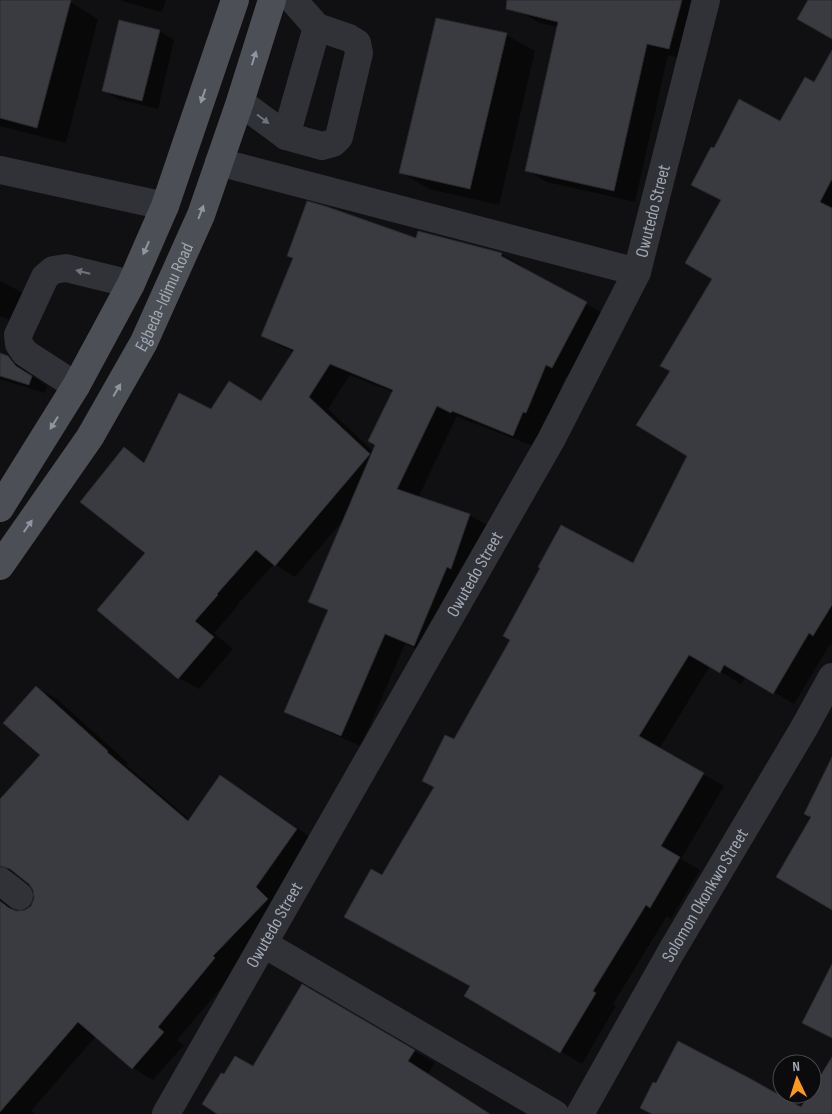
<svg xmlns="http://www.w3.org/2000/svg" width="832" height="1114" font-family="'Sofia Sans Condensed',sans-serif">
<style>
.shadow{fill:#0007;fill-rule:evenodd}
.building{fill:#3a3b40;stroke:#2a2a2e}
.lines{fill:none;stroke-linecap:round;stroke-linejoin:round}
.minor{stroke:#313237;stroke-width:28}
.major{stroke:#4c5056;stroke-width:28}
.oneway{fill:#8f96a1}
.oneway2{fill:#6e737c}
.labels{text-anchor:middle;stroke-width:4;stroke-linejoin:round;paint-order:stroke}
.street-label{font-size:18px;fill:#a0a8b4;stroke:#0b0b0d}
</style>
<rect width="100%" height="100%" fill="#101012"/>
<g class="shadow">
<polygon points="0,0 61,0 70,2 98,19 66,143 0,126"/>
<polygon points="121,0 166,0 162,12 125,2"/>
<polygon points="522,0 691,0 689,7 702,15 690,60 668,55 635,202 547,182 526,170 558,27 540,23 519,11"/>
<polygon points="159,31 174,40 158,109 118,99 103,90"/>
<polygon points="506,35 535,51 499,205 429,189 401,172"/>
<polygon points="832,53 832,645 830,644 794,704 746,676 741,684 710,666 659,749 724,786 681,859 700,870 671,919 667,916 613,1004 616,1006 582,1064 466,995 472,986 383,877 435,787 454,741 633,564 689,456 672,371 714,278 722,200 714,150 781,122 814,83"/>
<path d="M416 240 501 254 521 265 520 268 606 315 572 379 566 376 546 423 544 422 533 446 472 422V423L457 416 418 498 469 515 489 526 434 656 405 644 361 746 305 722 286 711 329 612 310 601 344 519 295 577 274 564 236 606 237 607 214 633 233 649 199 689 179 678 147 553 124 449 146 462 212 410 262 402 294 352 282 347 262 336ZM350 375 393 392 374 452 328 409Z"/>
<polygon points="0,281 25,294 13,321 0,316"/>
<polygon points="0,354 7,357 23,366 32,376 47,386 45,393 0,379"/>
<polygon points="36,688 57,699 128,763 126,765 190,820 220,777 241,789 317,842 288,911 233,969 235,971 177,1040 184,1045 153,1080 133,1068 96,1036 31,1111 34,1114 0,1114 0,894 11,906 18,912 25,912 33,906 36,898 34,889 22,877 20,877 0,866 0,800 42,755"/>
<polygon points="302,986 435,1063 428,1074 490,1114 220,1114 224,1076 254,1068"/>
</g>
<g class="building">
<polygon points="0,0 71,0 37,128 0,118"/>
<polygon points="507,0 682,0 669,49 647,44 614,191 525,171 558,22 506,9"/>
<polygon points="808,0 832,0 832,39 797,19"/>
<polygon points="436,18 507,33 470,189 399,173"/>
<polygon points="119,20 160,30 142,101 102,91"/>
<polygon points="832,50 832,179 820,202 832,208 832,605 813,636 809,633 773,694 724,665 720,673 689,655 639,736 704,773 661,846 680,857 650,908 646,905 593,991 596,993 560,1053 464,996 470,986 344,917 371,869 382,875 434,787 422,781 445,735 454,739 510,640 503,636 540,568 538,567 561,525 633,563 687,456 636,425 670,371 660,366 712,279 685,263 721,200 691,185 711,147 714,148 739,99 780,121 805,77 814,82"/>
<polygon points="307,201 325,206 416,238 418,231 502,253 501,256 587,302 552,368 546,365 526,413 523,412 513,436 452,411 451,413 437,406 397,489 470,514 451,569 447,567 414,646 385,634 341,736 284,712 328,610 308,602 375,445 368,441 393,390 330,364 309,397 370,454 275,566 256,550 217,594 218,595 195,621 214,637 178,679 97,610 145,553 80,502 124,447 144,463 179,393 211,409 229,381 261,401 294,350 261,336 293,258 287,256"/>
<polygon points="0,353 8,356 16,366 32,376 29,385 0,376"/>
<polygon points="36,686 108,751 107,752 188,821 220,775 297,829 256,887 268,899 213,956 215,958 158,1027 164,1032 132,1069 78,1022 0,1112 0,901 9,908 17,911 25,910 31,906 34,898 33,890 29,884 10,869 0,866 0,799 40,755 3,723"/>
<polygon points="832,757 832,910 776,877 811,817 804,814"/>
<polygon points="832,964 832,1038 802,1023"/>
<polygon points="302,984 415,1050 408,1061 490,1114 217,1114 202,1104 221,1073 224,1074 235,1056 253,1066"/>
<polygon points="678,1041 749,1078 801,1107 809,1094 812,1094 812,1089 832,1057 832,1114 652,1114 640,1108 653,1082 656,1083"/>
</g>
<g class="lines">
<g class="minor">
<polyline points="240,102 286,136 322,146 333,143 339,137 359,53 357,43 349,38 317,27 293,0"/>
<polyline points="286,136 317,27"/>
<polyline points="219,162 637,272"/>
<polyline points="0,170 165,206"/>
<polyline points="76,386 25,353 19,344 18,335 45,277 53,270 66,268 131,284"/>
<polyline points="0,881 19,896"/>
<polyline points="264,944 555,1114"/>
<path id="s1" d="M166 1114 551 440 637 272 706 0"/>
<path id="s2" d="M580 1114 671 952 804 728 832 677"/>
</g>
<g class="major">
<polyline points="0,508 76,386 131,284 165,206 235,0"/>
<path id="s3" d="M0 566 90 437 144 342 201 215 240 102 272 0"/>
</g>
</g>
<defs><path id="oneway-solid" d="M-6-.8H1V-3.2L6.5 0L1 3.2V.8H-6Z" transform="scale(1.25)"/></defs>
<g class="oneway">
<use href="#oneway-solid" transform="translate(254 58) rotate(-73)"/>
<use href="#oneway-solid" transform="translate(203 96) rotate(109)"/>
<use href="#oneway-solid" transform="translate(201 212) rotate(-69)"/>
<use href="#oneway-solid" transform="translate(146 248) rotate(114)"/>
<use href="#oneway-solid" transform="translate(117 390) rotate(-60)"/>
<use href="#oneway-solid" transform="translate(54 423) rotate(122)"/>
<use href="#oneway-solid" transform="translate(28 526) rotate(-55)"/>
</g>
<g class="oneway2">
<use href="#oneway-solid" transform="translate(263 119) rotate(37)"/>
<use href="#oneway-solid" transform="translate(83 272) rotate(-166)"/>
</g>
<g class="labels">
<g class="street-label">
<text dy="6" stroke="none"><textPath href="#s1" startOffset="1028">Owutedo Street</textPath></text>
<text dy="6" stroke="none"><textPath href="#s3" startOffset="316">Egbeda-Idimu Road</textPath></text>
<text dy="6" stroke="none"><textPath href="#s1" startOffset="622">Owutedo Street</textPath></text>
<text dy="6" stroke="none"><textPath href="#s2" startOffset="252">Solomon Okonkwo Street</textPath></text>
<text dy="6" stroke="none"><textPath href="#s1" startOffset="218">Owutedo Street</textPath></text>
</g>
</g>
<g transform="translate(797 1079) rotate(356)"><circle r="24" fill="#0b0b0d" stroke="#474a50"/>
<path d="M0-4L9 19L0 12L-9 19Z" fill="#ff971b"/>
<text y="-8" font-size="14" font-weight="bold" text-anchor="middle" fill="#a0a8b4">N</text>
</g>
</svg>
